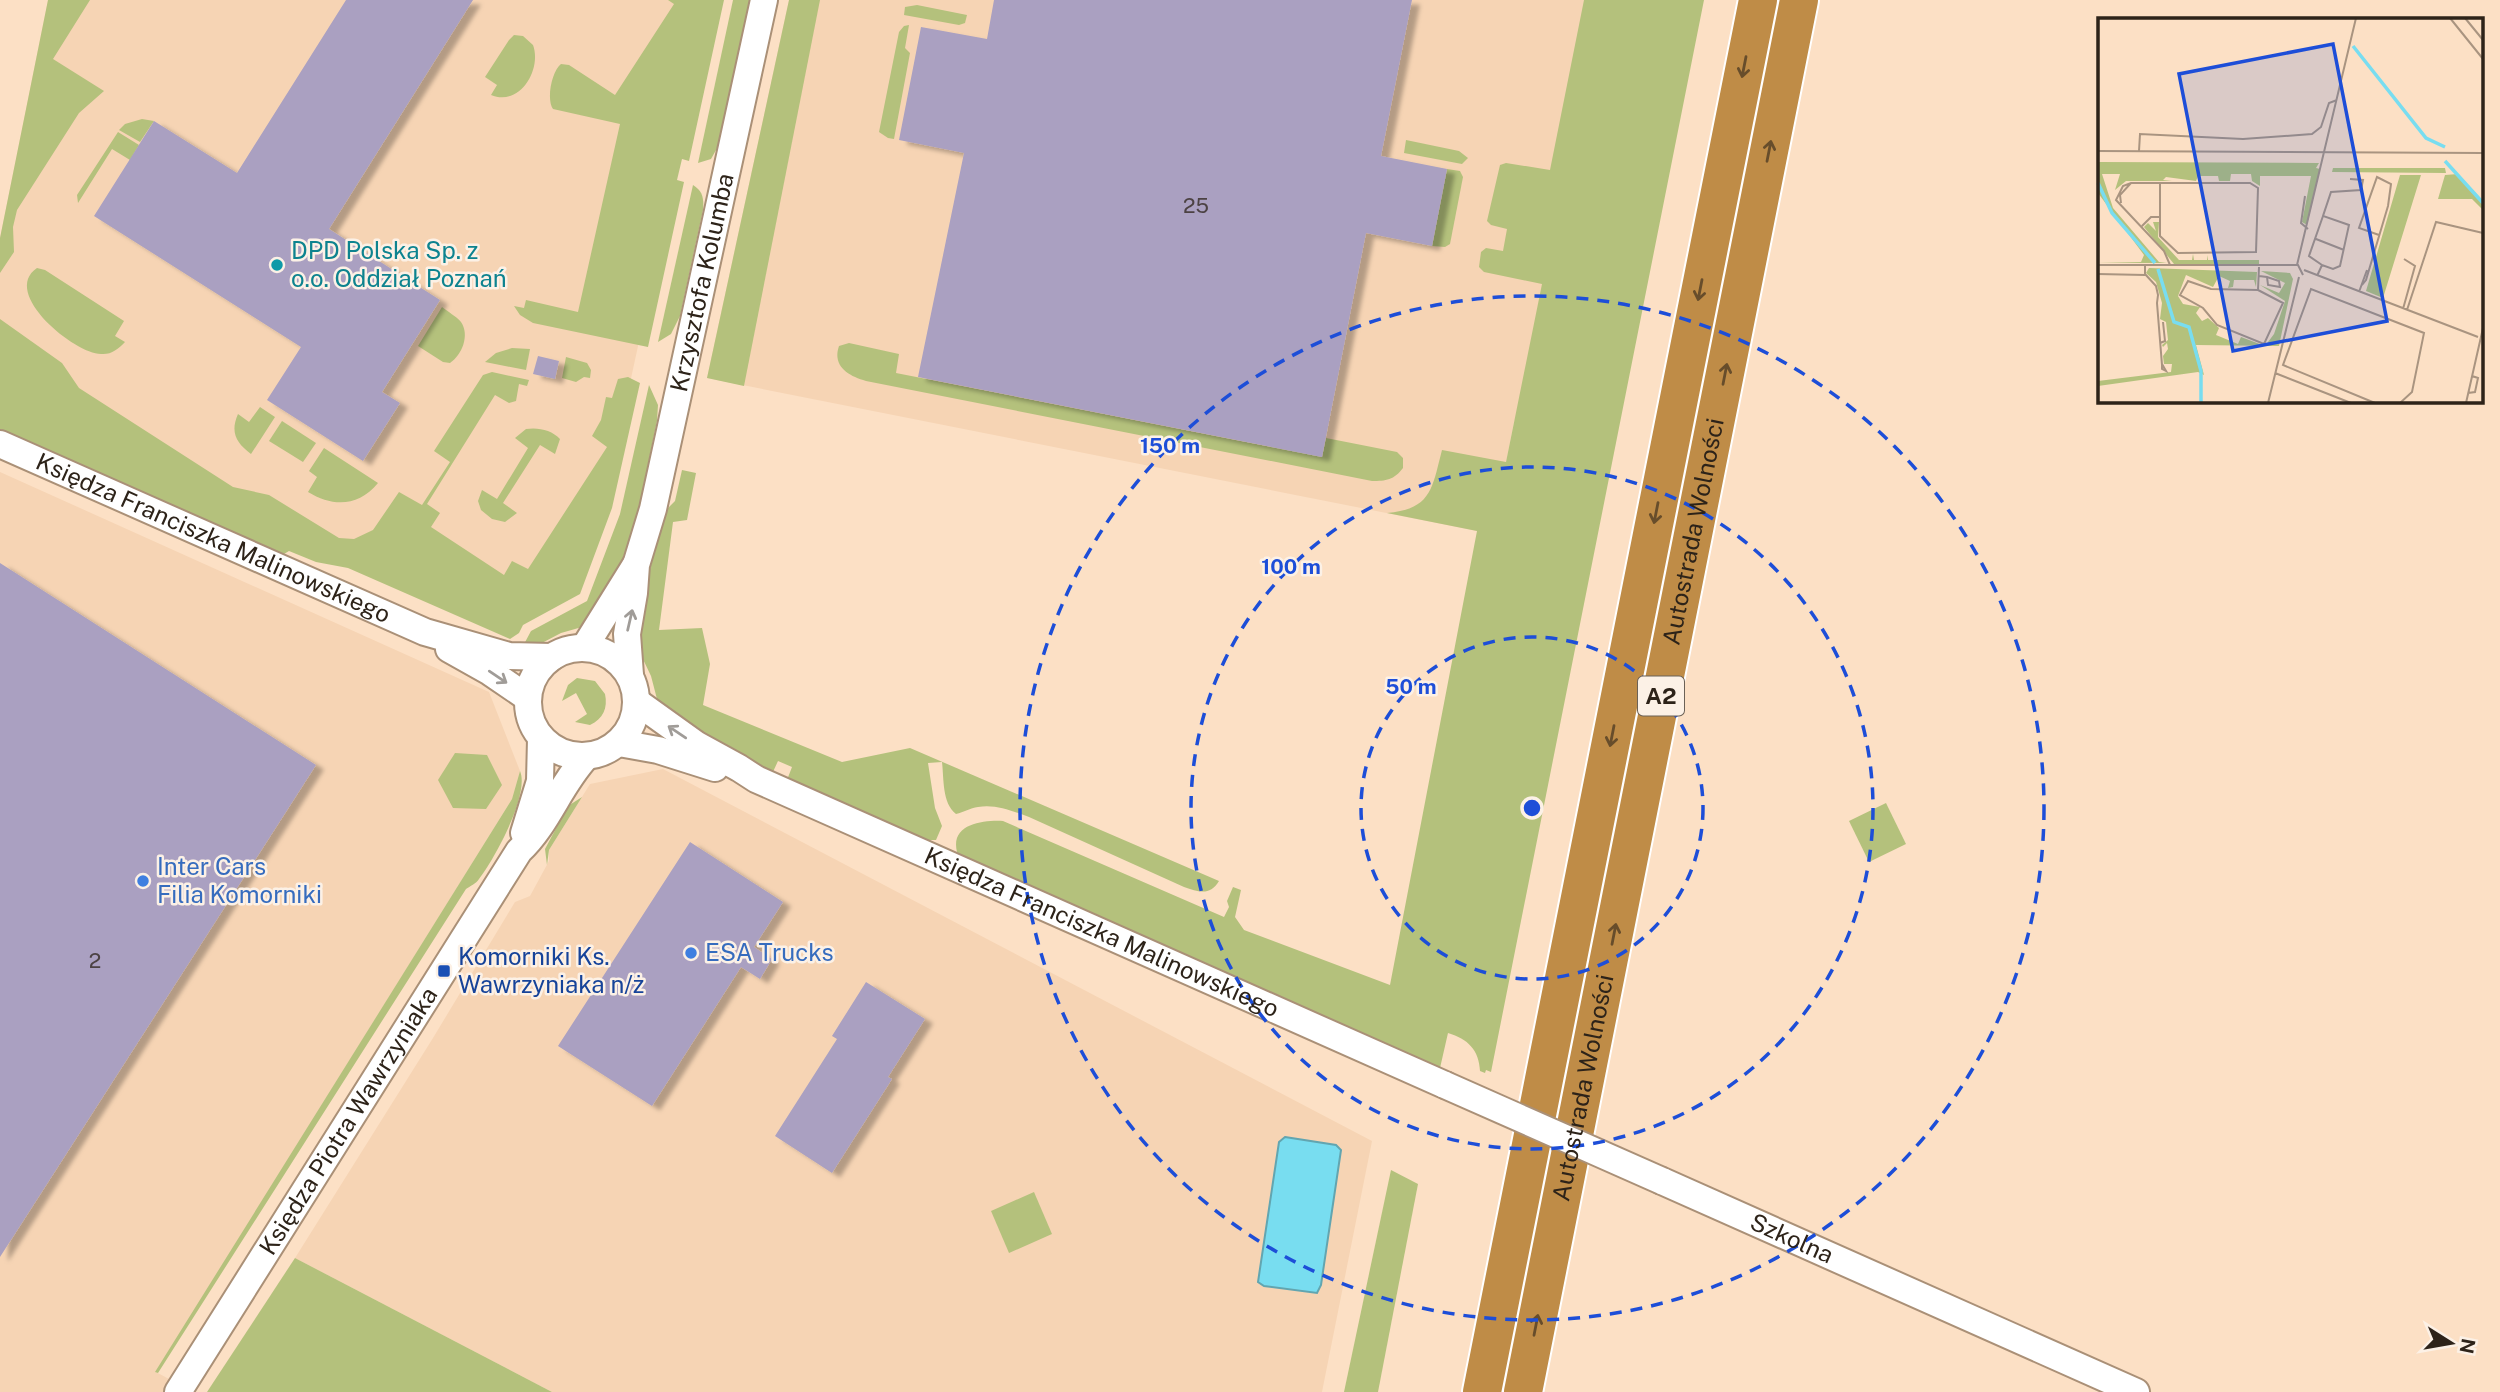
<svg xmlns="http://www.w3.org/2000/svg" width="2500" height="1392" font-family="'Public Sans',sans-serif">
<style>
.built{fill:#f6d4b4}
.green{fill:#b4c17c}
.water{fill:#78ddf0;stroke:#62a5b0;stroke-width:2}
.building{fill:#aaa0c1;filter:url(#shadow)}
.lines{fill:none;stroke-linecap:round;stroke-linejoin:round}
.minor-casing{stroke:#aa9077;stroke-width:30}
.highway-casing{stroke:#fff;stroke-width:42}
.minor{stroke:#fff;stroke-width:26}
.highway{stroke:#bf8c47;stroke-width:38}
.minor-bridge-casing{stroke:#aa9077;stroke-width:30;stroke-linecap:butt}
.minor-bridge{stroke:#fff;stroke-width:26}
.oneway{stroke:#674d2b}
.oneway2{stroke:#a09c98}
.ring{fill:none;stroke:#1d4ed8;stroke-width:3.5;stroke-dasharray:12 9}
.culture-dot{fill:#0f9aa8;stroke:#fcf1e6;stroke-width:2.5}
.shop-dot{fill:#3f7fe0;stroke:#fcf1e6;stroke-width:2.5}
.transit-dot{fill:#1a4fb4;stroke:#fcf1e6;stroke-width:2.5}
.labels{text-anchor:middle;stroke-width:5;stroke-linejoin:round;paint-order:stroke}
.number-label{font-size:21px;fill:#4c4243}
.shield{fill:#fcf1e6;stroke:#6b6156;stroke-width:2}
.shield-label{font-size:23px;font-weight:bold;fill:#2d2319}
.culture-label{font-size:24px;fill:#0d838f;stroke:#fcf1e6;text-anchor:start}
.street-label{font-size:24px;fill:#2d2319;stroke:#fcf1e6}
.shop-label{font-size:24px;fill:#366cbe;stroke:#fcf1e6;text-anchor:start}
.transit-label{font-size:24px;fill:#164399;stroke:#fcf1e6;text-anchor:start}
.inset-river{fill:none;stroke:#78ddf0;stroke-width:3.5}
.inset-road{fill:none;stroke:#a99480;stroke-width:2}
.view{fill:#1d4ed8;fill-opacity:0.15;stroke:#1d4ed8;stroke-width:3.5}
.inset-edge{fill:none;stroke:#2d2319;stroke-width:3.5}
.centre{fill:#1d4ed8;stroke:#fcf1e6;stroke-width:3.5}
.ring-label{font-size:21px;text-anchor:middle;font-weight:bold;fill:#1d4ed8;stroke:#fcf1e6;stroke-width:5;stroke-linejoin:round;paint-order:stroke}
</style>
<defs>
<filter id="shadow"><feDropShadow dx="8" dy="4.5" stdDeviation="2" flood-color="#0004"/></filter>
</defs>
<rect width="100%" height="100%" fill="#fce0c5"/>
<g class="built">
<polygon points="48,0 713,0 609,480 576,562 485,611 0,399 0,238"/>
<polygon points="789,0 1598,0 1627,199 1514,422 1492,534 707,378"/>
<polygon points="0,472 489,692 520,771 512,799 156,1372 193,1392 0,1392"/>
<polygon points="663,769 1372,1141 1322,1392 552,1392 295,1258 433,1038 515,902 530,896 549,861 549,850 590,784"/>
</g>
<g class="green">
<polygon points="48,0 90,0 53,59 104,91 79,113 17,210 13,227 14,252 0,273 0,238"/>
<path d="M668 0H724L689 161 682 159 677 180 684 182 648 347 533 323 520 315 514 306 524 308 526 300 578 312 620 124 553 109C546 99 552 71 561 64L569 65 615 95 674 4Z"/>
<polygon points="733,0 751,0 720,143 711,159 698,163"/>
<polygon points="789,0 820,0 744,386 707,378"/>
<path d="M1584 0H1704L1491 1072 1486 1070 1485 1073 1480 1071C1479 1050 1468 1039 1448 1033L1440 1068 964 859 957 852C950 824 983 820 1003 821L1224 917 1229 907 1227 901 1233 887 1241 890 1235 917 1244 930 1390 985 1477 531 1387 513C1432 509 1432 488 1442 450L1506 462 1542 284 1484 272 1479 267 1481 252 1486 248 1503 251 1507 229 1491 225 1487 221 1500 165 1506 163 1550 170Z"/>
<polygon points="917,5 967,15 965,23 959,25 904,15 905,7"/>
<polygon points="909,25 905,48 910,53 894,139 888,138 879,132 899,32 904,26"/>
<path d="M514 35 523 36 533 45C542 69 520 107 491 95L497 85 485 77 509 40Z"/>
<polygon points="142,119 154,121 140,142 119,130 125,124"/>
<polygon points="118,132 139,145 130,160 112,149 78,203 77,195"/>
<polygon points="1406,140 1459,151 1468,158 1462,164 1404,153"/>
<polygon points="1447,169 1460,171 1463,177 1450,244 1445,247 1432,246"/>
<path d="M693 185C703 191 704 199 703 210L680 316 671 334 658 342Z"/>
<path d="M37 268 45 270 124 321 115 336 125 342C118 349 111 355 101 354 75 354 0 293 37 268Z"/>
<path d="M442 307C448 312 456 316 461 322 470 335 462 355 450 363L443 362 418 346Z"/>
<polygon points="0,319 62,363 79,388 233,487 269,495 339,538 354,539 373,530 399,492 422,505 450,462 434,451 483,375 492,372 529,380 527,386 519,384 516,401 509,403 495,395 427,504 440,513 431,527 504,575 512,561 528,569 607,447 592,436 601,420 606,397 612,398 618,379 628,377 640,383 612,508 580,594 523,625 519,633 510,639 348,568 316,562 289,551 284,554 0,429"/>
<path d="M849 343 899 354 896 373 1322 457 1326 438 1397 452 1403 458V468C1394 480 1386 481 1372 481L866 381C848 376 832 366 839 346Z"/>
<polygon points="512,348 530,349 526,370 485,362 496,353"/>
<polygon points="566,357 587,363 591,370 590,378 584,377 576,382 562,378"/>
<polygon points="649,385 658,405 657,421 637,517 618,572 593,615 582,627 561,633 540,644 523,646 531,631 587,601 620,514"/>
<path d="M260 407 275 417 251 454C236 443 230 432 238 414L249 422Z"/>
<polygon points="282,421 316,443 303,462 269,441"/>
<path d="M526 429C538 427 552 430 560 439L555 454 540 445 503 503 517 513 505 522 492 519 481 510 478 501 482 490 497 499 528 448 515 438Z"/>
<path d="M324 448 378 483C358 507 333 507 308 492L317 477 309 471Z"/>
<path d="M682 470 696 473 687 520 673 522 659 630 702 628 710 664 703 705 842 762 910 748 1219 881C1210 896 1199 892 1184 887L1029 817C1012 811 996 804 978 807 970 808 964 812 956 814 942 803 944 779 942 762L928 763 935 808 942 826 936 840H925L787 780 792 767 778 761 772 774 741 760 661 707 657 699 651 676 641 655 638 633 643 596 665 511 675 501Z"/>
<path d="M577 678 595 681 605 694C608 708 603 719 590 725L575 722 587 714 576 693 562 701 568 685Z"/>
<polygon points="455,753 487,755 502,785 486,809 453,808 438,780"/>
<path d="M520 771C530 794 494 860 479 879 476 884 470 886 466 889L158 1373 155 1372 512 799Z"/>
<polygon points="582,797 549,850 547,865 545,849 568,806"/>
<polygon points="1886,803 1906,844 1869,862 1849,821"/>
<polygon points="1391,1170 1418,1184 1378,1392 1344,1392"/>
<polygon points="1034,1192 1052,1234 1009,1253 991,1211"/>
<polygon points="295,1258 552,1392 207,1392"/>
</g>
<polygon class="water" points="1285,1137 1336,1145 1341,1150 1321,1285 1317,1293 1264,1286 1258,1282 1279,1142"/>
<g class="building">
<polygon points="346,0 473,0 329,229 440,300 382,392 400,403 363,461 267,400 301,347 94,216 154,121 237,173"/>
<polygon points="994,0 1412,0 1381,156 1447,169 1432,246 1366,233 1322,457 918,377 964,153 899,140 921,27 987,39"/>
<polygon points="538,356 559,361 555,379 533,374"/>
<polygon points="0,563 316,765 0,1257"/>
<polygon points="690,842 783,902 754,947 772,959 760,979 741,967 652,1106 558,1046"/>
<polygon points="866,982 925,1019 888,1077 892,1079 832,1173 775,1136 837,1039 832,1036"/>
</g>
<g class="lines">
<defs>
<g id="minor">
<path id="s1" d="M0 444 425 632 509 656 552 657"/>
<circle cx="582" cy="702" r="54"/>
<polyline points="584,648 635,566"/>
<polyline points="449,649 490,672 528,698"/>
<path id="s2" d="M630 675 627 634 634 593 636 565 653 509 764 0"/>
<path id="s3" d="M637 702 697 745 739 768 756 779 1445 1085"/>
<polyline points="619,743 658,750 715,768"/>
<polyline points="524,833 540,781 541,739"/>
<path id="s4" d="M1662 1181 2136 1392"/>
<path id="s5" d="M178 1392 519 851C548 824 559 786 586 757"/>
</g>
<g id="highway">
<polyline points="1482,1392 1758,0"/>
<path id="s6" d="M1523 1392 1799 0"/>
</g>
</defs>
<use href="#minor" class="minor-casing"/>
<use href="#highway" class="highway-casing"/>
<use href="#minor" class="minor"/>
<use href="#highway" class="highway"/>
<defs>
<polyline id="minor-bridge" points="1445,1085 1662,1181"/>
</defs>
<use href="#minor-bridge" class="minor-bridge-casing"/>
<use href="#minor-bridge" class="minor-bridge"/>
</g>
<defs><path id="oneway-shaft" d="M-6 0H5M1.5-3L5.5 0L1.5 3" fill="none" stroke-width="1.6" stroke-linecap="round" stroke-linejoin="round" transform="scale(1.75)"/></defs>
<g class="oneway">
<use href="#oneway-shaft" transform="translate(1744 67) rotate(101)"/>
<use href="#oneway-shaft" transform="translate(1769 151) rotate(-79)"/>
<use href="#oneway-shaft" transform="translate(1700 290) rotate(101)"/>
<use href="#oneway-shaft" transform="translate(1725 374) rotate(-79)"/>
<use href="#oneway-shaft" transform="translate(1656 513) rotate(101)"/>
<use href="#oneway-shaft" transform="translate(1612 736) rotate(101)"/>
<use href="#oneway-shaft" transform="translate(1614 934) rotate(-79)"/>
<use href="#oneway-shaft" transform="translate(1536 1325) rotate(-79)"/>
</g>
<g class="oneway2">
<use href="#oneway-shaft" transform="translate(630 620) rotate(-77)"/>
<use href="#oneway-shaft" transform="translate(498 677) rotate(34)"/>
<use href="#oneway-shaft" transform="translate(677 732) rotate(-146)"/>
</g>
<g class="ring">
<circle cx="1532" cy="808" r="171"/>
<circle cx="1532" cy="808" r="341"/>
<circle cx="1532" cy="808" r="512"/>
</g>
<circle class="culture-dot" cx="277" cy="265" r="7"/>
<g class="shop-dot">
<circle cx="143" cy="881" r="7"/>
<circle cx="691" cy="953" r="7"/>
</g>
<rect class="transit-dot" x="437" y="964" width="14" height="14" rx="3.5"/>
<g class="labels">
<g class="number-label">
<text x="1196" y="213">25</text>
<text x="95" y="968">2</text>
</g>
<rect class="shield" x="1638" y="676.5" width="46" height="39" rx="5"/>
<g class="shield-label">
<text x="1661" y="704">A2</text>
</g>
<g class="culture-label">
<text x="291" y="259">DPD Polska Sp. z<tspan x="291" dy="28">o.o. Oddział Poznań</tspan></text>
</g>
<g class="street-label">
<text dy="8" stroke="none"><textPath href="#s2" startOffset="401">Krzysztofa Kolumba</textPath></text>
<text dy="8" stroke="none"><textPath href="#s6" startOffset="877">Autostrada Wolności</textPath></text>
<text dy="8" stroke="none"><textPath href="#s1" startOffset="233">Księdza Franciszka Malinowskiego</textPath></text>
<text dy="8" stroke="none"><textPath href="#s3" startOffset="520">Księdza Franciszka Malinowskiego</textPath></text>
<text dy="8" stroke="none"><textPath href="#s6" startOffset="310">Autostrada Wolności</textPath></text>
<text dy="8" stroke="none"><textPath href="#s5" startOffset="320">Księdza Piotra Wawrzyniaka</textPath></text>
<text dy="8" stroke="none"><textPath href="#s4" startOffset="142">Szkolna</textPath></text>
</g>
<g class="shop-label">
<text x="157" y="875">Inter Cars<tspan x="157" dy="28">Filia Komorniki</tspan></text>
<text x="705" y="961">ESA Trucks</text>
</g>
<g class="transit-label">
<text x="458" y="965">Komorniki Ks.<tspan x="458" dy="28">Wawrzyniaka n/ż</tspan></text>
</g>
</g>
<g transform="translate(2098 18)">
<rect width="385" height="385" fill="#fce0c5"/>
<path d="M0 144 221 145 218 150 222 151 209 207 204 204 213 158H162V168L154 163 153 156H133L132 163H121L120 158H100L98 163 68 159 65 162 74 163H28L17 172 22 156H4L15 190 61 244 69 245H0L43 244 46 237 0 175ZM235 150H347L348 155 234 154ZM360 156 385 183V192L374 181H340L347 157ZM302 157H323L285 280 268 273ZM55 204H61L60 219 81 242H94L95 236 96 242H109V237L110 242H161V247L76 246 46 209 50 205 58 213ZM51 250 159 254 158 269 156 262H136L135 269 130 270 132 263 121 258 115 269 88 257 80 278 85 286 102 289 98 295 104 303 110 300 121 310 118 317 140 326 143 319 167 328 176 316 187 283 162 267 181 275 187 265 163 253 192 255 195 261 181 328 98 327 106 357 100 354 0 368V363L73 354 74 346H66L65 338 70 331 69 325 65 329 64 327 70 322 68 304 62 301 64 285 58 264 48 255Z" fill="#b4c17c"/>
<path class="inset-river" d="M255 28 328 120 347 129M347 143 385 185M0 165 14 195 57 245M60 251 76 304 91 309 103 353V385"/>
<path class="inset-road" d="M352 0 385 41M367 0 385 22M0 133 385 135M41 133 42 116 145 121 214 116 223 109 231 85 239 82M62 165V218L80 235 158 234 160 170 152 165H33L25 168 18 182 66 233 72 247M207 178 203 205 210 211M23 185 22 177 33 165M44 208 53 199H62M218 221 246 232M0 247H200L205 257M47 247V256L58 268 60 277 59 285 64 347V351L68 353 64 346M199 247 258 0M224 247 211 238 225 198M206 252 380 319M0 256 47 257M161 258 169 259 181 263 182 269 170 267 169 259M219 258 224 247 235 251 242 248 251 207 225 198 233 174 263 172 265 162 252 161M264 267 268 262 290 188 293 166 279 159 261 210 281 217M160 272 185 285 166 326 119 307 105 290 82 277 90 263 113 271 160 272 161 249M261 274 269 252M305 291 317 248 306 241M309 292 338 204 385 215M62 325 67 323 65 304M177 355 253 385M370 375 377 374 380 360 374 358M170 385 201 259M277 385 185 347 213 271 326 315 314 374 302 385M368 385 385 310"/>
<path class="view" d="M235 26 289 303 135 333 81 56Z"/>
<rect width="385" height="385" class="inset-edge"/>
</g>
<circle cx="1532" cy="808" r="10" class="centre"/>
<g class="ring-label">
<text x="1170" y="453">150 m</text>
<text x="1291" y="574">100 m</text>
<text x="1411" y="694">50 m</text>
</g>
<g transform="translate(2451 1343) rotate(101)" stroke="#fcf1e6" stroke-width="5" paint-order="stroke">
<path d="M0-5L12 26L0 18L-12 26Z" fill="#2d2319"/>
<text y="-10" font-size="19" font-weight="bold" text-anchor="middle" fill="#2d2319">N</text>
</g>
</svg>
